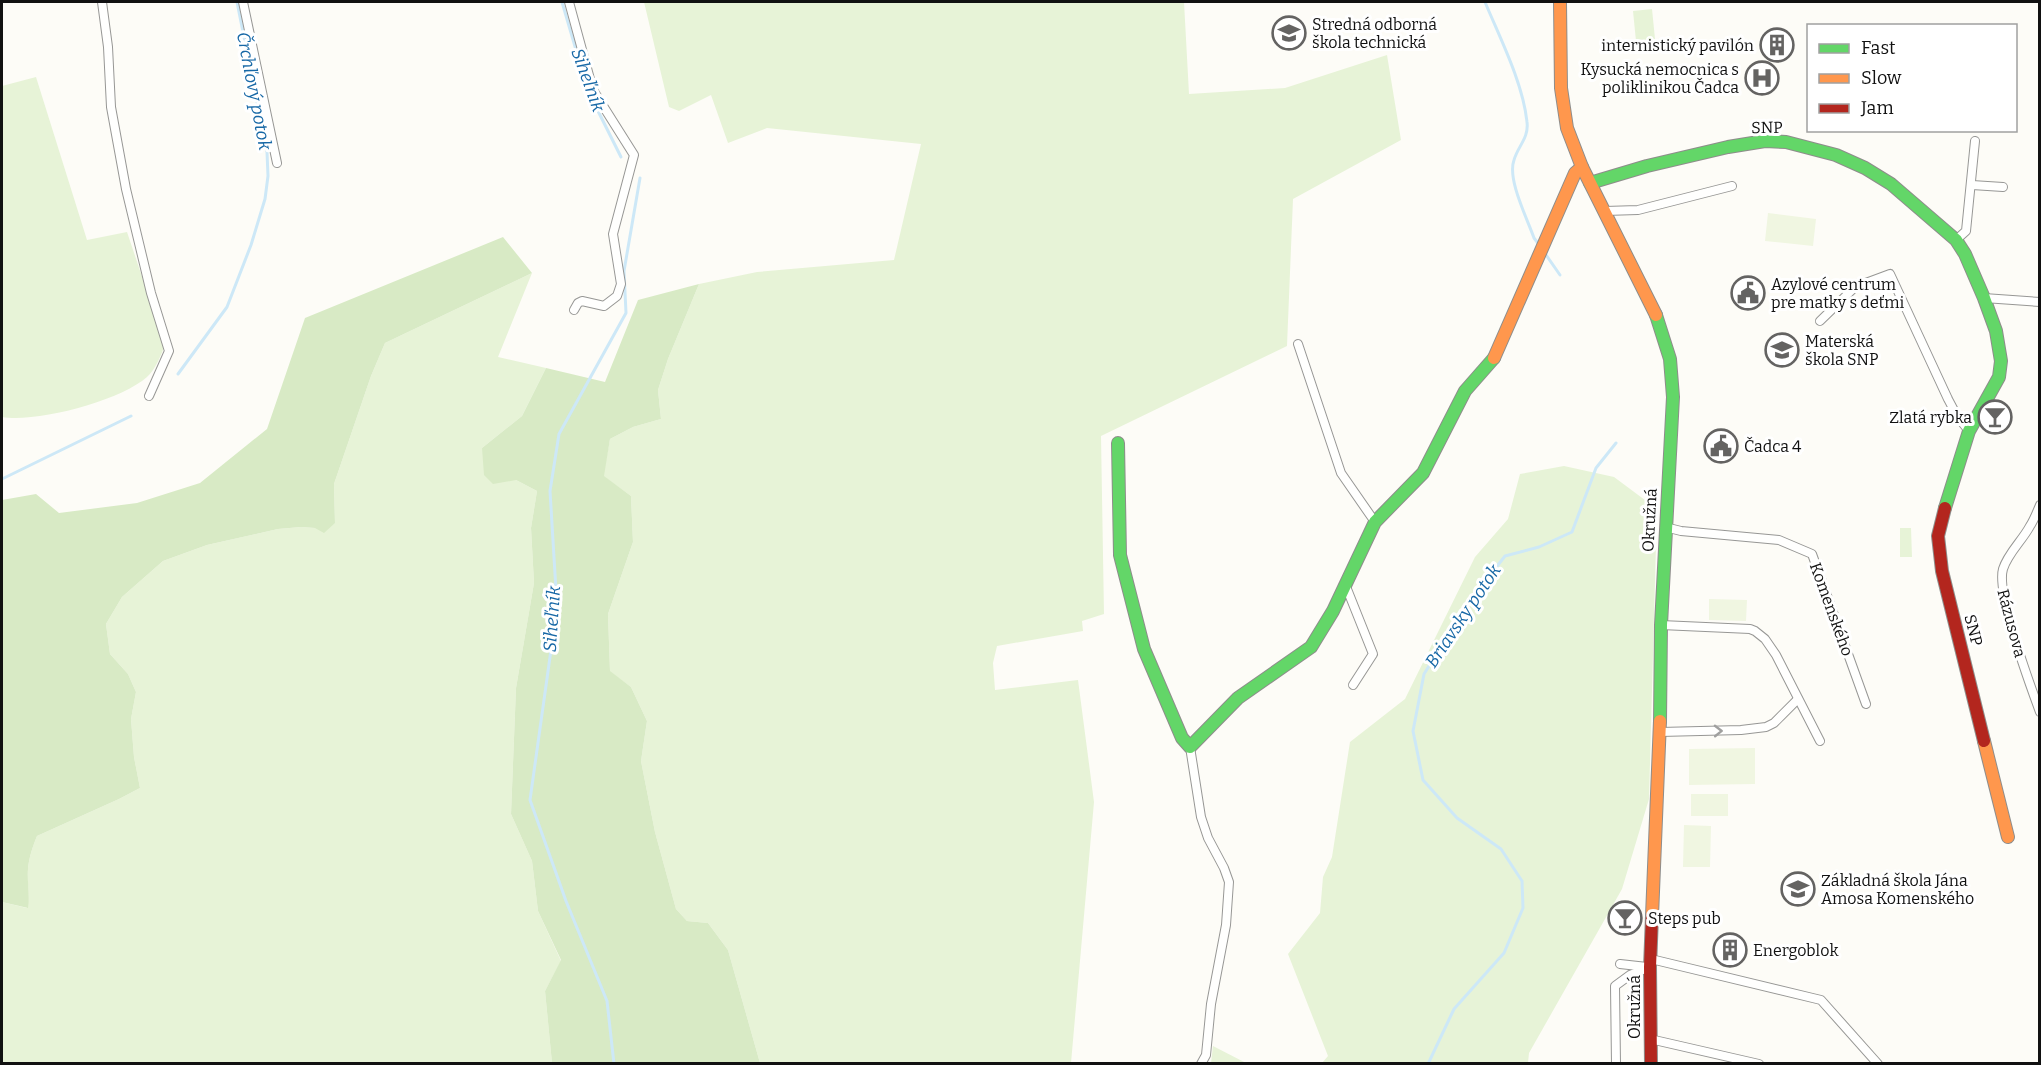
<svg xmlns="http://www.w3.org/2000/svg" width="2041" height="1065" font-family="Bitter,serif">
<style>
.green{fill:#e7f3d7}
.forest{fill:#d8eac5}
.pitch{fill:#f0f6e1}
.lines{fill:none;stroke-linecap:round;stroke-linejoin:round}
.stream{stroke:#cde8f7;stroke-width:3}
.street-casing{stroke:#979795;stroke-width:10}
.fast-casing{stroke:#8e8d8b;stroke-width:14}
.slow-casing{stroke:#8e8d8b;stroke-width:14}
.jam-casing{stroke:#8e8d8b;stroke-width:14}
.street{stroke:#fffffe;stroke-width:8}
.fast{stroke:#63d668;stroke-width:12}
.slow{stroke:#ff974d;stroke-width:12}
.jam{stroke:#b3261e;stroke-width:12}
.oneway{stroke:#a0a09f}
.labels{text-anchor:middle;stroke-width:6;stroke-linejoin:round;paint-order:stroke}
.poi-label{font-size:16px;fill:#111;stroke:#fff;text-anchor:start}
.street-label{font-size:16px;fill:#111;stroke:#fff}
.water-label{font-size:18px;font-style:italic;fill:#1768a6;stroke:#fff}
</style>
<rect width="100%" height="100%" fill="#fdfcf7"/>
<g class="green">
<polygon points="644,2 1184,2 1189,94 1285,88 1387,55 1401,140 1293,199 1287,346 1101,436 1104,614 1082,621 1083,631 997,646 993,663 995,690 1078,680 1094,802 1071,1063 760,1063 728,950 708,923 687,921 676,909 655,832 641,761 647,721 631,687 610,672 608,614 633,542 631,496 603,476 610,439 633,427 661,419 658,390 668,359 699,284 757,272 894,260 921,144 767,128 728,143 711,95 679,111 669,107"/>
<polygon points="1652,9 1655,39 1636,41 1633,11"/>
<path d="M36 77 87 240 127 232 165 345C161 355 155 370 147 377 120 401 36 423 2 417V86Z"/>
<path d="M532 273 498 357 546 368 522 416 482 448 516 480 537 491 531 528 534 583 516 688 511 814 532 861 538 911 561 961 545 991 552 1063 2 1064V902L27 908C30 894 27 883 28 869 29 857 33 846 37 836L119 799 140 788 134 757 131 719 136 692 128 674 110 654 106 624 122 597 163 561 207 545 278 529 301 527 315 528 335 523 334 484 371 376 385 343Z"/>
<polygon points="1564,466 1614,477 1657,509 1649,799 1622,889 1529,1053 1528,1063 1322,1063 1328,1056 1288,954 1320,913 1323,877 1332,857 1350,742 1405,699 1475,557 1508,519 1520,474"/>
<polygon points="1900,528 1911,528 1912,557 1900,557"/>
<polygon points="1213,1046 1246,1063 1211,1063"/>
</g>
<g class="forest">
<path d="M503 237 532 273 385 343 371 376 334 484 335 523 324 533 315 528 301 527 278 529 207 545 163 561 122 597 106 624 110 654 128 674 136 692 131 719 134 757 140 788 119 799 37 836C33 846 29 857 28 869 27 882 30 895 28 908L2 902V500L36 494 59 513 137 503 200 483 267 429 305 318Z"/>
<polygon points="699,284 668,359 658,390 661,419 633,427 610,439 604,476 631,496 633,542 608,614 610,671 631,687 647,721 641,761 655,832 676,909 687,921 708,923 728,950 760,1063 552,1063 545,991 561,960 538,911 532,861 511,814 516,688 534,583 531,528 537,491 516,480 493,484 484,475 482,448 522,416 546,368 605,382 638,300"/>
</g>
<g class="pitch">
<polygon points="1768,213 1816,219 1813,246 1765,241"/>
<polygon points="1709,599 1747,600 1746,621 1709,620"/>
<polygon points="1755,748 1755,784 1689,785 1689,749"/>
<rect x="1691" y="794" width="37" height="22"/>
<polygon points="1684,825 1711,826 1710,867 1683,867"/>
</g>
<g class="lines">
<g class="stream">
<polyline points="562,2 588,91 621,157"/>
<path d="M1485 2C1500 38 1523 83 1527 122 1529 138 1518 146 1514 160 1507 179 1527 218 1534 238L1540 246"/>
<polyline points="1544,252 1560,275"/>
<polyline points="178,374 227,307 251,245 265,199 268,176 267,152 237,2"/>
<polyline points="2,479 131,416"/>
<polyline points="614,1064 607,1001 566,901 530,800 557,607 550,491 559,434 626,313 624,271 640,178"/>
<polyline points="1428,1064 1454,1009 1504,953 1523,908 1522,881 1501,849 1457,818 1423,780 1413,731 1424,674 1469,602 1505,556 1539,547 1572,532 1596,468 1616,443"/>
</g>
<defs>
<g id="street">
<polyline points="102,2 108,47 111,107 126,189 151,293 169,351 149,396"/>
<polyline points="243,2 277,163"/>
<polyline points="569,2 593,90 634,155 613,234 621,284 617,296 604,306 582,301 578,303 574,310"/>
<polyline points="1972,185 2003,187"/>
<polyline points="1605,211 1638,210 1732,186"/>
<polyline points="1956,240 1966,231 1975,141"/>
<polyline points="1984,298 2040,302"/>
<polyline points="1820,321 1855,287 1890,274 1948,399 1957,416 1969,431"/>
<polyline points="1298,344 1341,473 1375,522"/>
<path d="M2040 505C2037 512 2034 520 2030 526 2022 541 2008 553 2003 569 1996 593 2030 685 2040 712"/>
<polyline points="1665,527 1681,531 1779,540 1812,554 1866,704"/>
<polyline points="1345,584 1373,654 1353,685"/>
<polyline points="1661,625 1750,629 1755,631 1765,639 1776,655 1820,741"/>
<polyline points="1660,732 1741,730 1766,727 1774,723 1798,699"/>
<polyline points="1190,747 1201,817 1208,838 1224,868 1229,882 1226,925 1211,1004 1206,1055 1201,1064"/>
<polyline points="1651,959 1821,1000 1878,1064"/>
<polyline points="1620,964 1647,967"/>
<polyline points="1650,1039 1759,1064"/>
<polyline points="1616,1064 1615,986 1630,975 1650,967"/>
</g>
<g id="fast">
<polyline points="1590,183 1647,166 1728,147 1765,141 1786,142 1836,155 1865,168 1891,184 1956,240 1965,254 1984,298 1996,331 2001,361 1999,377 1969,431 1945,508"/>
<polyline points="1656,315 1670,359 1673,397 1661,625 1660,721"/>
<polyline points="1118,443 1120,555 1144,649 1182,738 1190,747 1238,698 1311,647 1333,611 1375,522 1423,473 1465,391 1494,358"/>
</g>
<g id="slow">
<polyline points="1560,2 1561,88 1567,128 1582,167 1656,315"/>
<polyline points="1494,358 1575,173 1582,167"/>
<polyline points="1984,741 2008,837"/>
<polyline points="1652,916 1660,721"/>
</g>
<g id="jam">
<polyline points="1945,508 1938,536 1942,571 1984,741"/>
<polyline points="1651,1064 1650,967 1652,916"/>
</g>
</defs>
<use href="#street" class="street-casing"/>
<use href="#fast" class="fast-casing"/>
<use href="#slow" class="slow-casing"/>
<use href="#jam" class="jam-casing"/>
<use href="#street" class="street"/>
<use href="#fast" class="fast"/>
<use href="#slow" class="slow"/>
<use href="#jam" class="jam"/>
</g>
<defs><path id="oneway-chevron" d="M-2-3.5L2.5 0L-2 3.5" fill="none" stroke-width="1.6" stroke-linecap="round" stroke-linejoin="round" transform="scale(1.5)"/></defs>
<use class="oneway" href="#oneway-chevron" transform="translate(1718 731) rotate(-1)"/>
<defs>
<symbol id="school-ring" viewBox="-11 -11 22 22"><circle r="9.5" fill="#fff" stroke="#646362" stroke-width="1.5"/><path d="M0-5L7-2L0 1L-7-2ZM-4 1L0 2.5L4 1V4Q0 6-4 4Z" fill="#646362"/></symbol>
<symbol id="building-ring" viewBox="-11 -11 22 22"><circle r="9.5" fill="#fff" stroke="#646362" stroke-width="1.5"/><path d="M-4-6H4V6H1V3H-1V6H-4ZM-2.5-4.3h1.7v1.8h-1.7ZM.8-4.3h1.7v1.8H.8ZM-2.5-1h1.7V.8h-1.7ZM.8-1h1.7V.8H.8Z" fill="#646362"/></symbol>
<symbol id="hospital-ring" viewBox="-11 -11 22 22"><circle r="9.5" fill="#fff" stroke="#646362" stroke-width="1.5"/><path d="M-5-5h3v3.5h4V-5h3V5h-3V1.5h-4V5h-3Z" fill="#646362"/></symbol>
<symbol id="civic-ring" viewBox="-11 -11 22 22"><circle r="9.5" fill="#fff" stroke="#646362" stroke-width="1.5"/><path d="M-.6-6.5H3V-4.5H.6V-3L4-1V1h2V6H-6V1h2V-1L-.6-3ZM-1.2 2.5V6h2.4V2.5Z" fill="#646362"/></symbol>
<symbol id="bar-ring" viewBox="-11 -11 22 22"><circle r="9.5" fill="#fff" stroke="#646362" stroke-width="1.5"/><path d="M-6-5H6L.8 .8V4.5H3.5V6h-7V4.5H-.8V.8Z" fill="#646362"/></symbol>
</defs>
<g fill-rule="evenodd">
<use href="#school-ring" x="1270" y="14" width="38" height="38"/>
<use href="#building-ring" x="1758" y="26" width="38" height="38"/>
<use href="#hospital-ring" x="1743" y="59" width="38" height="38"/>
<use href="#civic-ring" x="1729" y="274" width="38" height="38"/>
<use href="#school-ring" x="1763" y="331" width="38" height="38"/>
<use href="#bar-ring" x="1976" y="398" width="38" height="38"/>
<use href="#civic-ring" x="1702" y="427" width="38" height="38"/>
<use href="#school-ring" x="1779" y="870" width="38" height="38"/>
<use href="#bar-ring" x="1606" y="899" width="38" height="38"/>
<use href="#building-ring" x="1711" y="931" width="38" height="38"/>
</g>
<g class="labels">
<g class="poi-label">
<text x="1312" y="30">Stredná odborná<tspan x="1312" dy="18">škola technická</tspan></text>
<text x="1754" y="51" text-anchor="end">internistický pavilón</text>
<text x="1739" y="75" text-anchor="end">Kysucká nemocnica s<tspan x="1739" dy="18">poliklinikou Čadca</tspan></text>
<text x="1771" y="290">Azylové centrum<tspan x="1771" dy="18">pre matky s deťmi</tspan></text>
<text x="1805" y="347">Materská<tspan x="1805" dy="18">škola SNP</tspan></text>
<text x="1972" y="423" text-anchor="end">Zlatá rybka</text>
<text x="1744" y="452">Čadca 4</text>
<text x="1821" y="886">Základná škola Jána<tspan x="1821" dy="18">Amosa Komenského</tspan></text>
<text x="1648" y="924">Steps pub</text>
<text x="1753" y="956">Energoblok</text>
</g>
<g class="street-label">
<text transform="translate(1767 127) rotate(-1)" y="6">SNP</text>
<text transform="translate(1649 520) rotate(-87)" y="6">Okružná</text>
<text transform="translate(1832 609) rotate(70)" y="6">Komenského</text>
<text transform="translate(2012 623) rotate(75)" y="6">Rázusova</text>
<text transform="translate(1974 630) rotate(76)" y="6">SNP</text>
<text transform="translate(1634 1007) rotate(-90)" y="6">Okružná</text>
</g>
<g class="water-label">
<text transform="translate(588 80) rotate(70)" y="6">Siheľník</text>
<text transform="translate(254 91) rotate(79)" y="6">Črchľový potok</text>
<text transform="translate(1463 616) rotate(-56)" y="6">Briavsky potok</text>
<text transform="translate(552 619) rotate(-86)" y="6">Siheľník</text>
</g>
</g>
<rect width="2041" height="1065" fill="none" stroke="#111111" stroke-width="6"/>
<rect x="1807" y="24" width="210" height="108" fill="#ffffff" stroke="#a0a0a0" stroke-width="1.5"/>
<rect x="1819" y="44" width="30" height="9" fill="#63d668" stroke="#a0a0a0" stroke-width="1.5"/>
<text x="1861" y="54" font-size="18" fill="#111111">Fast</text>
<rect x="1819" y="74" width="30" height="9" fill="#ff974d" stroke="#a0a0a0" stroke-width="1.5"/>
<text x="1861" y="84" font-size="18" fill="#111111">Slow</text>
<rect x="1819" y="104" width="30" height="9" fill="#b3261e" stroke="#a0a0a0" stroke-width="1.5"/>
<text x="1861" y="114" font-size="18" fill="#111111">Jam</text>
</svg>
